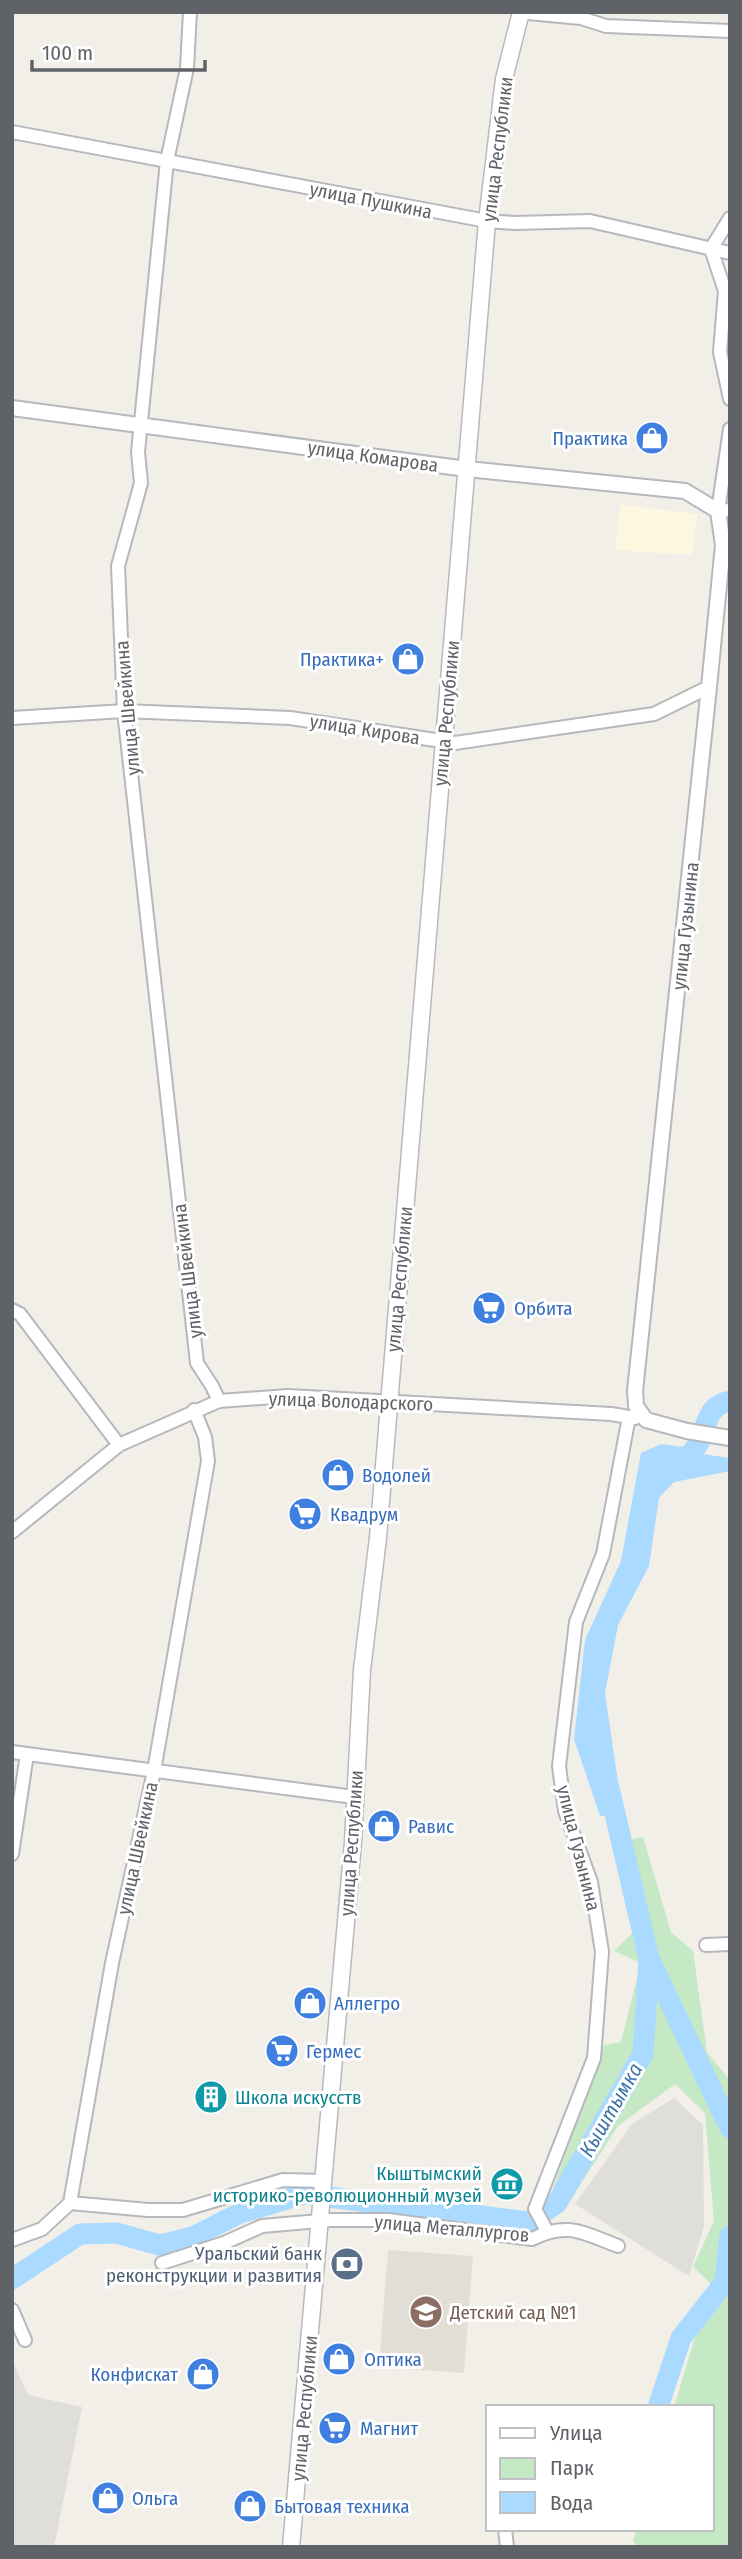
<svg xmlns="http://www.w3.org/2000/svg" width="742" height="2559" font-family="'Fira Sans Condensed',sans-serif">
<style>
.commercial{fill:#fef7e0}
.industrial{fill:#e0deda}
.education{fill:#e1ded6}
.green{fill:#c5e8c5}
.water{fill:#aadaff}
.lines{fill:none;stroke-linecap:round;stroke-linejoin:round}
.river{stroke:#aadaff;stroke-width:21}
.minor-casing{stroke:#b5b8bc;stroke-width:16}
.tertiary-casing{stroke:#b5b8bc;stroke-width:18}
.secondary-casing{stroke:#b6babf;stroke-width:19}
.minor{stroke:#fff;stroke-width:12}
.tertiary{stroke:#fff;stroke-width:14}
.secondary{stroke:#fff;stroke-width:16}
.labels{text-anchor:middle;stroke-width:6;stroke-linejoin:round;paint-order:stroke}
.street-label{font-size:19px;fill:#5f6368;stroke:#fff}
.shop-label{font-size:19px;fill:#366cbe;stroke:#fff;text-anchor:start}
.culture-label{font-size:19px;fill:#0d838f;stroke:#fff;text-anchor:start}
.service-label{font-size:19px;fill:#4e5e75;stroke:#fff;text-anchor:end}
.education-label{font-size:19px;fill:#785e54;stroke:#fff;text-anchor:start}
.water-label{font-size:21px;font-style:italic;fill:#4174aa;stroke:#fff}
</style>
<rect width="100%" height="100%" fill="#f1efe8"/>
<polygon class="commercial" points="620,504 697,514 692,555 615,550"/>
<g class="industrial">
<polygon points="674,2098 703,2125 704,2226 689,2276 575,2204 632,2124"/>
<polygon points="12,2360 28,2395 82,2407 54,2547 12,2547"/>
</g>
<polygon class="education" points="388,2250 473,2256 464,2373 379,2367"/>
<polygon class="green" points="643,1837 671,1932 693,1951 707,2053 730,2080 730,2547 642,2547 633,2542 637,2529 712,2529 712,2407 674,2407 695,2337 726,2298 693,2267 714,2221 705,2113 675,2084 618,2126 569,2202 553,2188 604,2045 621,2042 641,1963 614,1951 647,1918 626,1841"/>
<polygon class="water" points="700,1443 702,1454 730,1458 730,1471 674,1482 659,1498 649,1566 618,1625 605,1693 623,1816 600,1816 574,1739 585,1640 621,1561 641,1453 661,1444 691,1448"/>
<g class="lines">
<g class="river">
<path d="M682 1463C688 1456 697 1449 700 1440 708 1422 707 1406 730 1401"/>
<polyline points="651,1963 730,2128"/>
<polyline points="12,2279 80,2234 116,2233 160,2245 193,2237 240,2213 304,2194 530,2222 557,2203 643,2054 649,1959 609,1788"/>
<polyline points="658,2407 681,2338 725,2282 730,2236"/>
</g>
<defs>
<g id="minor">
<polyline points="190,12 187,68 167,161 138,452 141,483 118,566 124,711 197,1363 212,1386 219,1401"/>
<polyline points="518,12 581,18 606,26 730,31"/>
<polyline points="12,132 487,221 515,223 590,221 730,253"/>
<polyline points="730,218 711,249 725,291 720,352 730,399"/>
<polyline points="730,429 718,511 730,510"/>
<polyline points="12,718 124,711 290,718 455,743 654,714 709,687"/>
<polyline points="12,1310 20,1314 119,1445"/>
<polyline points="12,1532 119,1445 219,1401 288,1396 611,1414 635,1418"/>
<polyline points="12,1752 354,1797"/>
<polyline points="12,1854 27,1754"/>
<polyline points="706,1945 730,1944"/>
<polyline points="70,2203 112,1963 154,1771 208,1461 205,1437 194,1410"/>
<polyline points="547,2231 535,2209 594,2058 602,1952 591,1882 565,1811 559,1766 576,1622 603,1554 629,1417"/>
<polyline points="12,2240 42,2229 70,2203 148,2210 183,2210 283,2180 323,2181"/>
<path d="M162 2263 224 2243 262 2226 331 2220H388L532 2239C568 2221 583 2233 618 2246"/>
<polyline points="12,2310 25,2340"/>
<polyline points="505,2529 507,2547"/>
</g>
<polyline id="tertiary" points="12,408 467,469 685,491 718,511 723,545 709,687 635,1391 636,1406 646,1420 687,1431 730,1438"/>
<polyline id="secondary" points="291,2547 353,1842 362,1670 378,1538 487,221 504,79 521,12"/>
</defs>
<use href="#minor" class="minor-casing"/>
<use href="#tertiary" class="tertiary-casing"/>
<use href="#secondary" class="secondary-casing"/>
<use href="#minor" class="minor"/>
<use href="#tertiary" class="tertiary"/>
<use href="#secondary" class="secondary"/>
</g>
<defs>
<symbol id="shop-disc" viewBox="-11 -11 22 22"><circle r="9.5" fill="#3f7fe0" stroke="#fff"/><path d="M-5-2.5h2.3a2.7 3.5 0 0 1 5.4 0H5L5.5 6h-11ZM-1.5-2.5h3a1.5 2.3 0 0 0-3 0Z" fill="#fff"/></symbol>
<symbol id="supermarket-disc" viewBox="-11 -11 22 22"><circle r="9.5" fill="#3f7fe0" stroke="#fff"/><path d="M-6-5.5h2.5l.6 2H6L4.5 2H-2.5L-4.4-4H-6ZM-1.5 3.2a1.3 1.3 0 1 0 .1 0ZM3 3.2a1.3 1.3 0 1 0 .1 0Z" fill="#fff"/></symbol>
<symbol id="building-disc" viewBox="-11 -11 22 22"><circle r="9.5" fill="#0f9aa8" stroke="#fff"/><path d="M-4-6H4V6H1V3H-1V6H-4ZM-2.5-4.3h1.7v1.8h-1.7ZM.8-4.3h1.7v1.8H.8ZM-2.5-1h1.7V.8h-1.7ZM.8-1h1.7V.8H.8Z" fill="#fff"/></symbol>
<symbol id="museum-disc" viewBox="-11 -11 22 22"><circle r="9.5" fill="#0f9aa8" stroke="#fff"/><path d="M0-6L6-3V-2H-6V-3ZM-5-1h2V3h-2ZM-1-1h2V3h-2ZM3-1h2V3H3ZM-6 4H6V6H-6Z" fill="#fff"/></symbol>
<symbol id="bank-disc" viewBox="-11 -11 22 22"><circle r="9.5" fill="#5c6f8a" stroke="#fff"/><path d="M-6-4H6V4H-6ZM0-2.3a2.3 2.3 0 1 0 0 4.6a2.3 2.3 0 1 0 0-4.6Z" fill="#fff"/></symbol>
<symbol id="school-disc" viewBox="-11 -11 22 22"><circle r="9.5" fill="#8d6e63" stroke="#fff"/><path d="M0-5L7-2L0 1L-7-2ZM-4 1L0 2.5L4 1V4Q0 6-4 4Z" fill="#fff"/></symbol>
</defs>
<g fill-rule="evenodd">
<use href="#shop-disc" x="633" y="419" width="38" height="38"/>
<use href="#shop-disc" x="389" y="640" width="38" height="38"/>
<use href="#supermarket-disc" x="470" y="1289" width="38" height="38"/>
<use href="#shop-disc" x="319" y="1456" width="38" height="38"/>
<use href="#supermarket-disc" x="286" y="1495" width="38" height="38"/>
<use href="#shop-disc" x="365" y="1807" width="38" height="38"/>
<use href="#shop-disc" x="291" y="1984" width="38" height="38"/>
<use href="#supermarket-disc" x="263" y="2032" width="38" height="38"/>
<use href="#building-disc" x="192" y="2078" width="38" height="38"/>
<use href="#museum-disc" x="488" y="2165" width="38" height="38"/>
<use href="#bank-disc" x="328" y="2245" width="38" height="38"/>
<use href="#school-disc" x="407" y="2293" width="38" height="38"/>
<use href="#shop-disc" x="320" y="2340" width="38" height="38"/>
<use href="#shop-disc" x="184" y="2355" width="38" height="38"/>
<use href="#supermarket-disc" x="316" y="2409" width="38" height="38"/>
<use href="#shop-disc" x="89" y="2479" width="38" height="38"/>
<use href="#shop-disc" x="231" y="2487" width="38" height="38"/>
</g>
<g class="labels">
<g class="street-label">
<text transform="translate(497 149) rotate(-83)" y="7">улица Республики</text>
<text transform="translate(371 200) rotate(11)" y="7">улица Пушкина</text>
<text transform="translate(373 456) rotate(8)" y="7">улица Комарова</text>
<text transform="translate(127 708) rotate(-95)" y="7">улица Швейкина</text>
<text transform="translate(446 713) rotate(-85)" y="7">улица Республики</text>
<text transform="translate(365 729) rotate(9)" y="7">улица Кирова</text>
<text transform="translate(685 926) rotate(-84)" y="7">улица Гузынина</text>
<text transform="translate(187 1271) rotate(-97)" y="7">улица Швейкина</text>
<text transform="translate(399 1279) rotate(-85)" y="7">улица Республики</text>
<text transform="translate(351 1401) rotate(2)" y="7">улица Володарского</text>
<text transform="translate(351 1843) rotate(-86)" y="7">улица Республики</text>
<text transform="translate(137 1848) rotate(-78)" y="7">улица Швейкина</text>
<text transform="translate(579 1848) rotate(76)" y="7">улица Гузынина</text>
<text transform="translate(452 2228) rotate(5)" y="7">улица Металлургов</text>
<text transform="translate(304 2408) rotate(-85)" y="7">улица Республики</text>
</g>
<g class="shop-label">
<text x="628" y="445" text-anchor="end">Практика</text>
<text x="384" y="666" text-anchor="end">Практика+</text>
<text x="514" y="1315">Орбита</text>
<text x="362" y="1482">Водолей</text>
<text x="330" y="1521">Квадрум</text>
<text x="408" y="1833">Равис</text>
<text x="334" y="2010">Аллегро</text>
<text x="306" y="2058">Гермес</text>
<text x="364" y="2366">Оптика</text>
<text x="178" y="2381" text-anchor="end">Конфискат</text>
<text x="360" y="2435">Магнит</text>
<text x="132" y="2505">Ольга</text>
<text x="274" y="2513">Бытовая техника</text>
</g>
<g class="culture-label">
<text x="235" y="2104">Школа искусств</text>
<text x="482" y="2180" text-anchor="end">Кыштымский<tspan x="482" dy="22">историко-революционный музей</tspan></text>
</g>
<g class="service-label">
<text x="322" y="2260">Уральский банк<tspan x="322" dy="22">реконструкции и развития</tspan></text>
</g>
<g class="education-label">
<text x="450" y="2319">Детский сад №1</text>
</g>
<g class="water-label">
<text transform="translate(611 2110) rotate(-60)" y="7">Кыштымка</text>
</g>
</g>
<rect width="742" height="2559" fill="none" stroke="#5f6368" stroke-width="28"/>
<rect x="486" y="2405" width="228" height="126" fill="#ffffff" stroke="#bfc1c3" stroke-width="2"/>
<rect x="500" y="2428" width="35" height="10" fill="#ffffff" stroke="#bfc1c3" stroke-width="2"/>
<text x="550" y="2440" font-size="21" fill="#5f6368">Улица</text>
<rect x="500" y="2458" width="35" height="21" fill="#c5e8c5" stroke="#bfc1c3" stroke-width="2"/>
<text x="550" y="2475" font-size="21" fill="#5f6368">Парк</text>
<rect x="500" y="2492" width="35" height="21" fill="#aadaff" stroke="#bfc1c3" stroke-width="2"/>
<text x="550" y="2510" font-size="21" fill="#5f6368">Вода</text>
<path d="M32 60v10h173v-10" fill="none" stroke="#5f6368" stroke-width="3.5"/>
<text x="42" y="60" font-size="21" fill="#5f6368" stroke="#ffffff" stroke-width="5" paint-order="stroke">100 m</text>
</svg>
